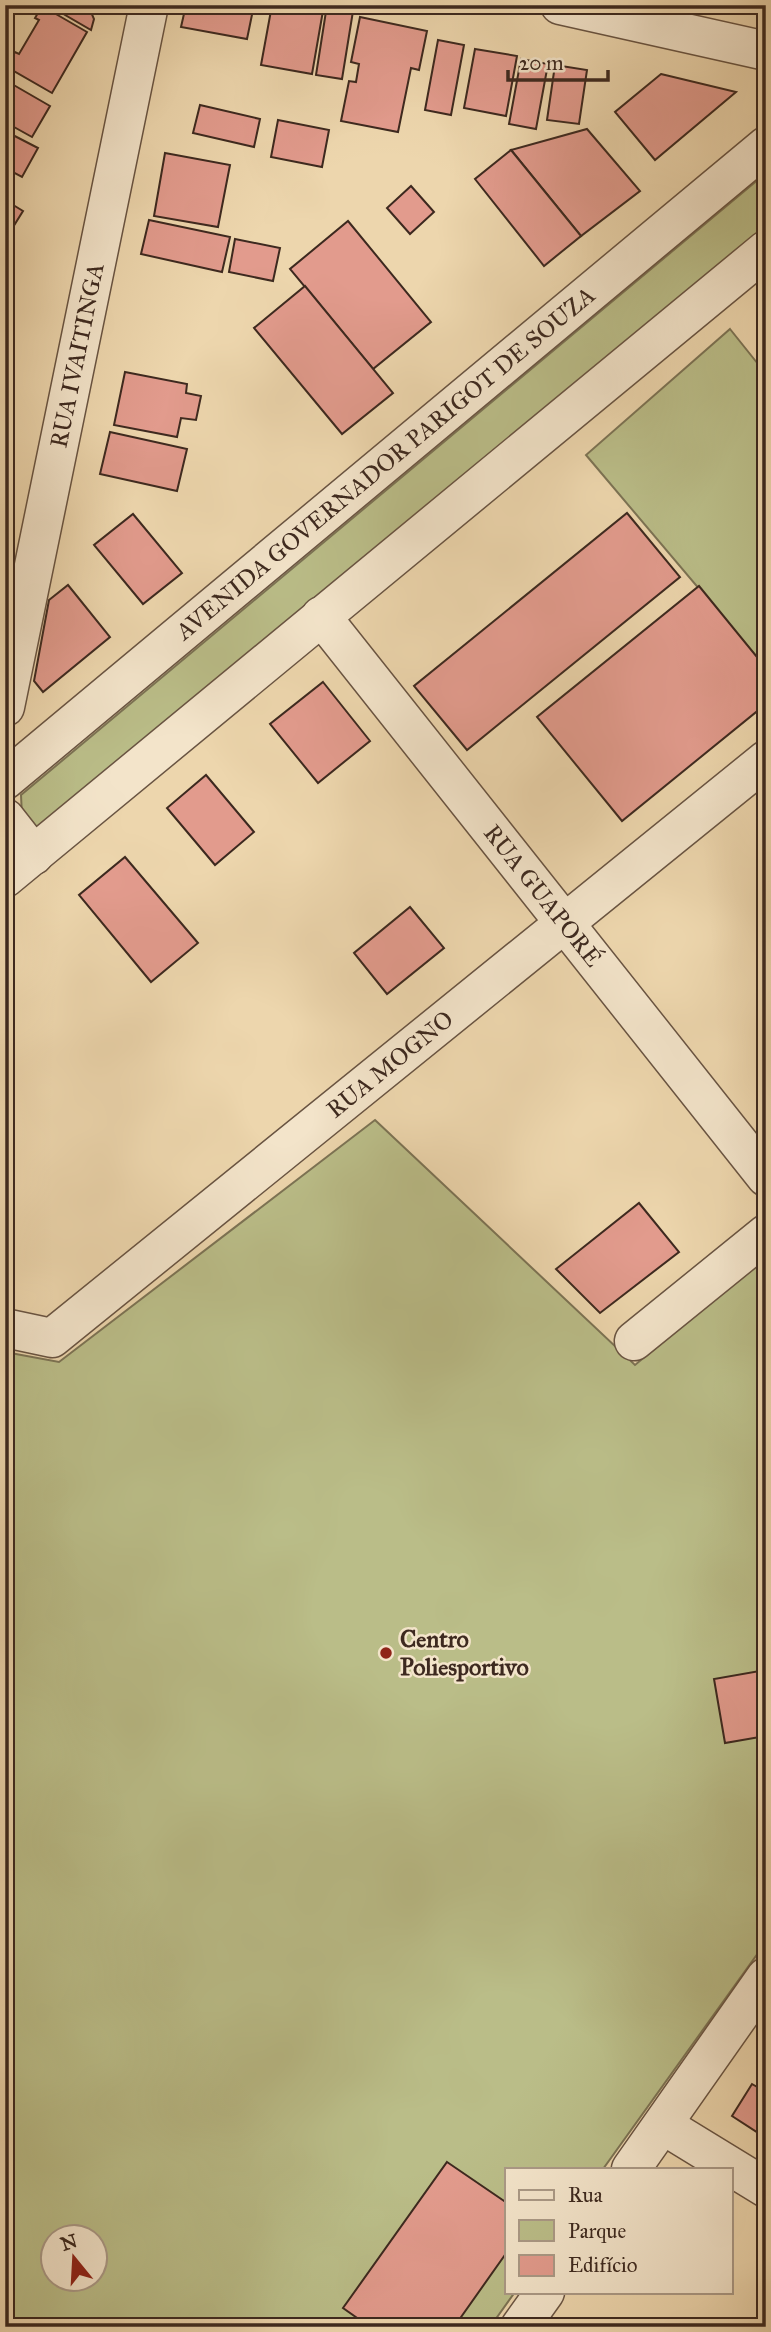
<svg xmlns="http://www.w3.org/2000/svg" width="771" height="2332" font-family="'IM FELL Great Primer',serif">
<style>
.green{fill:#babd88;stroke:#7c7354;stroke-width:2;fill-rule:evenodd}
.building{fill:#e29b8d;stroke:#3d291f;stroke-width:2}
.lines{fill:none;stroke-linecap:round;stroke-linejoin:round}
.minor-casing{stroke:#695442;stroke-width:41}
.minor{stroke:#f3e4ca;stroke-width:38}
.poi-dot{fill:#8f2418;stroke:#f3e4ca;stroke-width:2.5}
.labels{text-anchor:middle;stroke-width:5;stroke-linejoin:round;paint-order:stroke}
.street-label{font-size:24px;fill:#3d291f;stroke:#f3e4ca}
.poi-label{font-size:24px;font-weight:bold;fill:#3d291f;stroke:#f3e4ca;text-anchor:start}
</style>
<rect width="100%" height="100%" fill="#edd6ad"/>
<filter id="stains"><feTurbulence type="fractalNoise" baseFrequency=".00286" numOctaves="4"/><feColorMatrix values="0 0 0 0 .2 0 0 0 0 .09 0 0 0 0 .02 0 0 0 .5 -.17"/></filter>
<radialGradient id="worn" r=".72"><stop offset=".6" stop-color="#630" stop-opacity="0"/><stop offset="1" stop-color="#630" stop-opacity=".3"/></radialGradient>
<g class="green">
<polygon points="766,173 766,231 41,831 22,816 21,795"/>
<polygon points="730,329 766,374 766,668 586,455"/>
<path d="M375 1120 635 1365 766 1257V1942L603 2169H507V2292H515L490 2327H5V1352L59 1362ZM52 2238H94V2280H52Z"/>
</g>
<g class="building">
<polygon points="5,5 19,5 5,26"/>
<polygon points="48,5 84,5 83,8 91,12 94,19 91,30"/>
<polygon points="186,5 254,5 247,39 181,27"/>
<polygon points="272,5 324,5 312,74 261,65"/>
<polygon points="327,5 354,5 342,79 316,75"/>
<polygon points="42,6 87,32 52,93 7,67 15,52 19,54 39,20 35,18"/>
<polygon points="360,17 427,31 419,70 411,68 398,132 341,121 349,81 356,82 359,64 351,62"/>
<polygon points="438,40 464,45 451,115 425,110"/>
<polygon points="475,49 517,56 506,116 464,108"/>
<polygon points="521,59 548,64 536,129 509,124"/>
<polygon points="555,65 587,70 579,124 547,120"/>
<polygon points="661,74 736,92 655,160 615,112"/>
<polygon points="5,80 50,106 32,137 5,122"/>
<polygon points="200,105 260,119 254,147 193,133"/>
<polygon points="278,120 329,130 322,167 271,157"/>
<polygon points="587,129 640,191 581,236 511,150"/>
<polygon points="5,131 38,148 22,177 5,168"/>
<polygon points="511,150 581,236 544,266 475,179"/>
<polygon points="165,153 230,165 218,227 154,216"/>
<polygon points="411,186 434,212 410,234 387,208"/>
<polygon points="5,200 23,211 5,240"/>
<polygon points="149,220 230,237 222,272 141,254"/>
<polygon points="348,221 431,322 373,369 290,269"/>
<polygon points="235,239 280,248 273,281 229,272"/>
<polygon points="305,286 393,393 342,434 254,328"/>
<polygon points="125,372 187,384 186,393 201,396 196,420 181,418 177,437 114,425"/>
<polygon points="110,432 187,449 177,491 100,474"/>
<polygon points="627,513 680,577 467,750 414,686"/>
<polygon points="133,514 182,573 143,604 94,545"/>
<polygon points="68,585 110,637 43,692 34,681 49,600"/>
<polygon points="699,586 766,668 766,704 622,821 537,717"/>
<polygon points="323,682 370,741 318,783 270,724"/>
<polygon points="206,775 254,832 215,865 167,808"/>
<polygon points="125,857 198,943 151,982 79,895"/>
<polygon points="410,907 444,948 387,994 354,953"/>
<polygon points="639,1203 679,1252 600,1313 556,1269"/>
<polygon points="766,1670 766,1736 725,1743 714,1679"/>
<polygon points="752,2084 766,2092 766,2138 732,2116"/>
<polygon points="447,2162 507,2203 507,2252 454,2327 370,2327 343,2308"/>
</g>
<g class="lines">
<defs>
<g id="minor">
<polyline points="560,5 766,51"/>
<path id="s1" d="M321 616 766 1177"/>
<path id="s2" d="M5 707 149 5"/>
<path id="s3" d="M5 780 766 146"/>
<polyline points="5,818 34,855"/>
<polyline points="5,878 766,250"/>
<path id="s4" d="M5 1328 52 1338 766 760"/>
<polyline points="634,1341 766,1234"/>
<polyline points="663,2125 766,2188"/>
<polyline points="631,2169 766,1977"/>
<polyline points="520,2327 545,2292"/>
</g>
</defs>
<use href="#minor" class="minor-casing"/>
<use href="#minor" class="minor"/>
</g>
<circle class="poi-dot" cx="386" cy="1653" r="7"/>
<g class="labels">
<g class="street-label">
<text dy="8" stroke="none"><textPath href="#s2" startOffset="359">RUA IVAITINGA</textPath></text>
<text dy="8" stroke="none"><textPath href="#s3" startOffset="495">AVENIDA GOVERNADOR PARIGOT DE SOUZA</textPath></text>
<text dy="8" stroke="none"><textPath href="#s1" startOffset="357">RUA GUAPORÉ</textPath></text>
<text dy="8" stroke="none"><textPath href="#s4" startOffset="483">RUA MOGNO</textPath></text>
</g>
<g class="poi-label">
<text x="400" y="1647">Centro<tspan x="400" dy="28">Poliesportivo</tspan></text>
</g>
</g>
<rect width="771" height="2332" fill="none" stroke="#edd6ad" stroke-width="28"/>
<rect x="7" y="7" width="757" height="2318" fill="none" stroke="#3d291f" stroke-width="3.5"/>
<rect x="14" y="14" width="743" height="2304" fill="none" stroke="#3d291f" stroke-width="2"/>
<rect x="505" y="2168" width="228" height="126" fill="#f3e4ca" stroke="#aa9986" stroke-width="2"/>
<rect x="519" y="2190" width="35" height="10" fill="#f3e4ca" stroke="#aa9986" stroke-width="2"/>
<text x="568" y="2202" font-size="21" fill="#3d291f">Rua</text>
<rect x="519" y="2220" width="35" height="21" fill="#babd88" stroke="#aa9986" stroke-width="2"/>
<text x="568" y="2238" font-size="21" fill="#3d291f">Parque</text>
<rect x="519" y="2255" width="35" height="21" fill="#e29b8d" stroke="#aa9986" stroke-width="2"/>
<text x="568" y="2272" font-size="21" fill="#3d291f">Edifício</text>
<g transform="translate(74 2258) rotate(342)"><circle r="33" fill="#f3e4ca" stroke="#aa9986" stroke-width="2"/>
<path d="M0-5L12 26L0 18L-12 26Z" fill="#8f2418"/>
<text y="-10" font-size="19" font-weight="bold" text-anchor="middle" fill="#3d291f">N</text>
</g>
<path d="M508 70v10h100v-10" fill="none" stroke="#3d291f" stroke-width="3.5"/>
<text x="519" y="70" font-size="21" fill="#3d291f" stroke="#f3e4ca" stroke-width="5" paint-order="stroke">20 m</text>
<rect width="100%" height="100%" filter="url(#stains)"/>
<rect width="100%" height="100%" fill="url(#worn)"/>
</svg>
